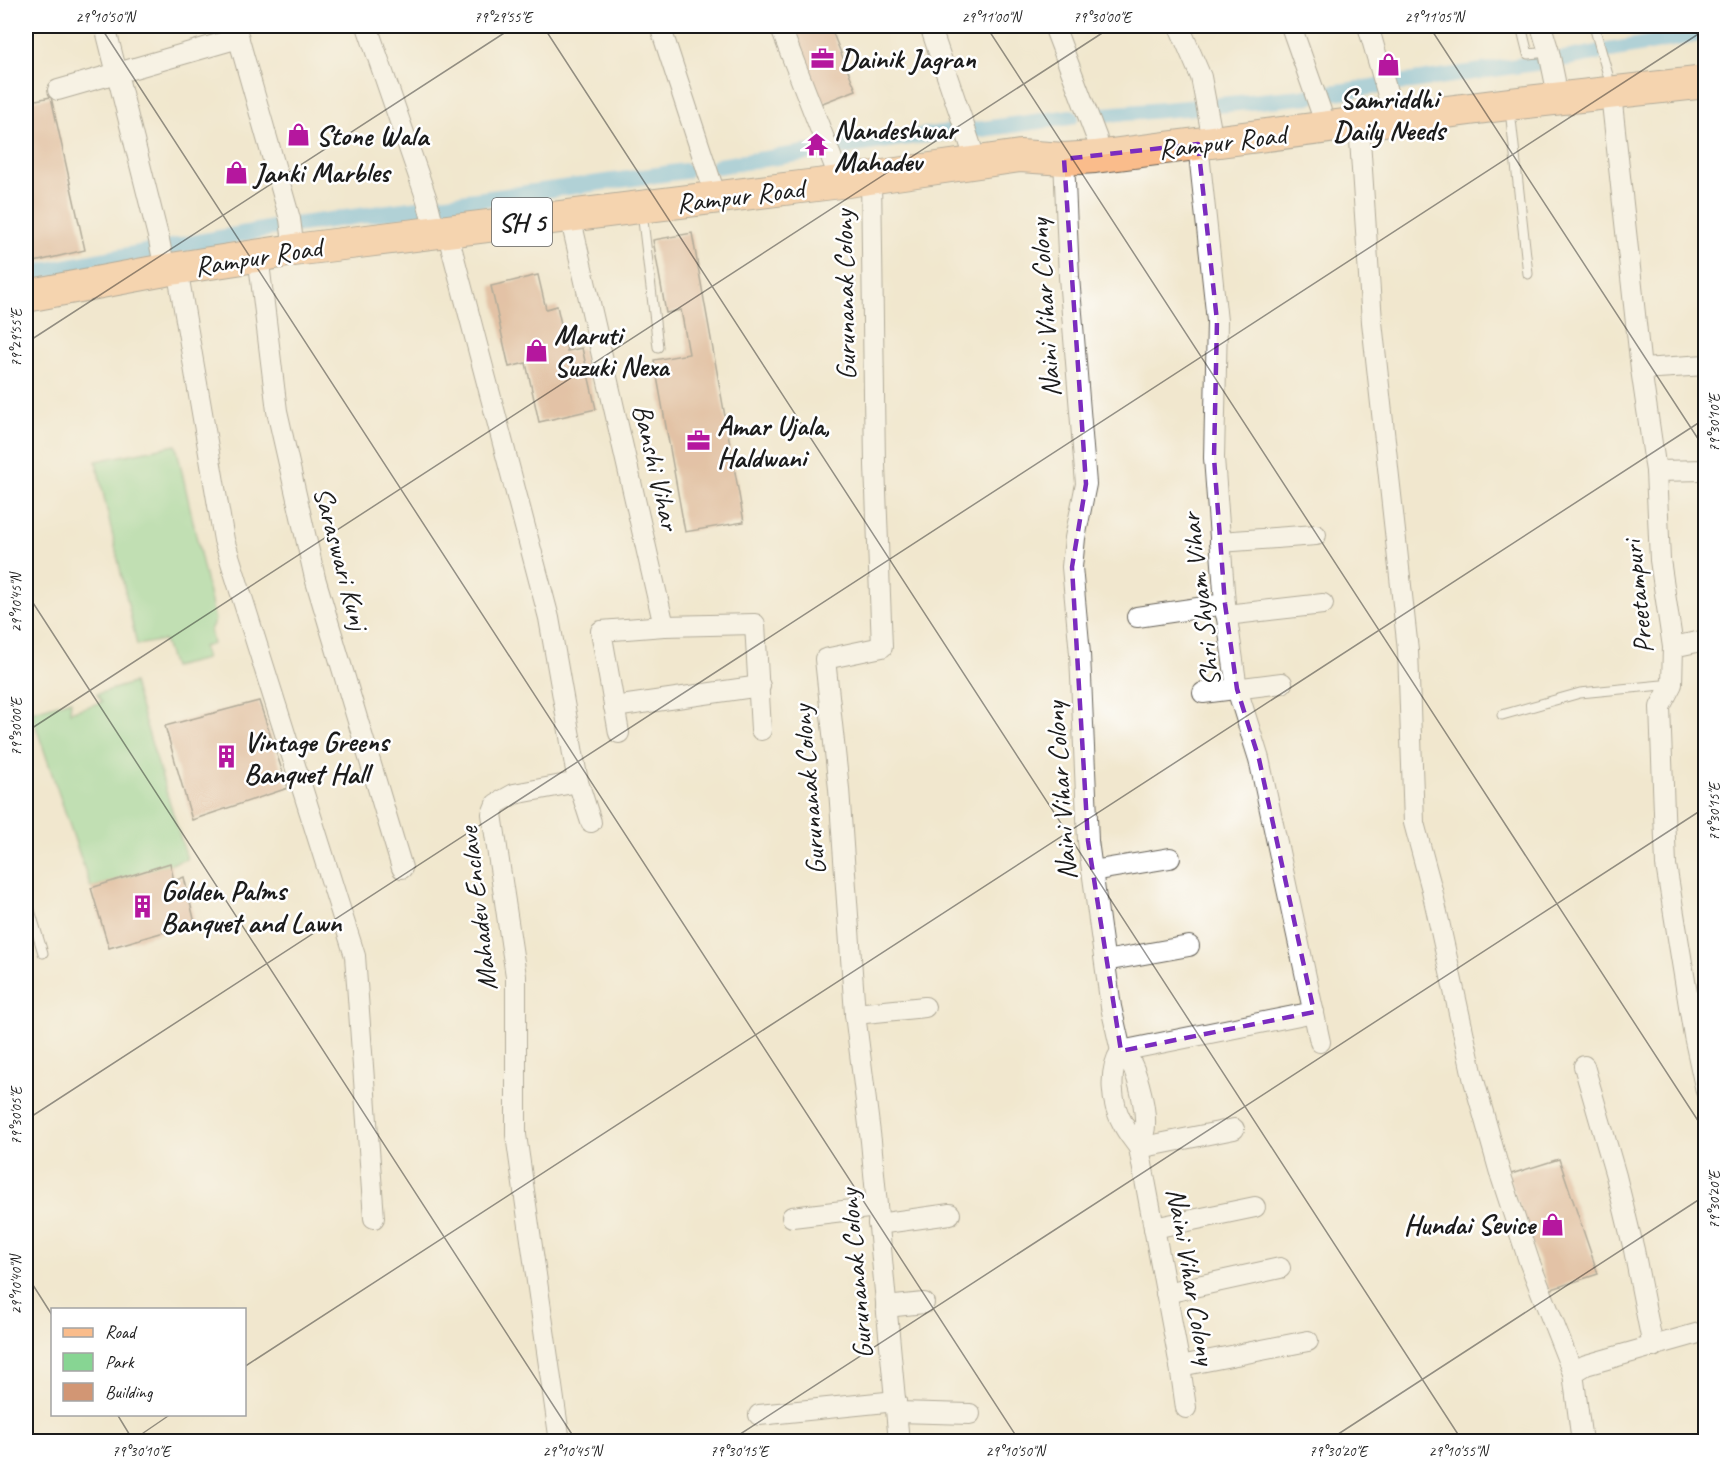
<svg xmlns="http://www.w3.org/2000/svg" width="1731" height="1467" font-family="Caveat,sans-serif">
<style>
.green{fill:#87d593;stroke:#527858;stroke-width:1.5}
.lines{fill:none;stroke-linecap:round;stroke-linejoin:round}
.canal{stroke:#65b7e1;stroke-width:16}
.building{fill:#d29674}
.service-casing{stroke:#67635a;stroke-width:11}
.minor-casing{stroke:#67635a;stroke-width:22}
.primary-casing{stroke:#67635a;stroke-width:34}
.service{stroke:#fff;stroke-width:9}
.minor{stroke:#fff;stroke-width:20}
.primary{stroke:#fabc8b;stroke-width:32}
.marked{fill:none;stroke:#7b2cbf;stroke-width:4.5;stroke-dasharray:12 8;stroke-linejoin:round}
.ticks{fill:none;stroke:#1c1c1c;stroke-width:1.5;stroke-opacity:0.45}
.labels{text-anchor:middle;stroke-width:5;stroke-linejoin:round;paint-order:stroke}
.shield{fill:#fff;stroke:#606060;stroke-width:1.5}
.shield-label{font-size:27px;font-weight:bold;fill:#1c1c1c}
.poi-label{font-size:28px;font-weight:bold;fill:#1c1c1c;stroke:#fff;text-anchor:start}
.street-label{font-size:28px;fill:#1c1c1c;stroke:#fff}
.neatline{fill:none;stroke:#1c1c1c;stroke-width:2}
.ticks-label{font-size:15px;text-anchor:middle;fill:#1c1c1c}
</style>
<rect width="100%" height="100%" fill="#fff"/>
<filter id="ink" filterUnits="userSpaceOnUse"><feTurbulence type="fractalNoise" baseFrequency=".0167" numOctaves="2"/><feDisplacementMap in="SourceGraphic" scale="12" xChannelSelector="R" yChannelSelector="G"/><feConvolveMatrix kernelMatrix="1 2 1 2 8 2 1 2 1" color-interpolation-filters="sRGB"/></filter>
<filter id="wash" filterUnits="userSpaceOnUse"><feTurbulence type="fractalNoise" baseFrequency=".008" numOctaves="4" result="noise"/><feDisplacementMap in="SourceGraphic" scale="24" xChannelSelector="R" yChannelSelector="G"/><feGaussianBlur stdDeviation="1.35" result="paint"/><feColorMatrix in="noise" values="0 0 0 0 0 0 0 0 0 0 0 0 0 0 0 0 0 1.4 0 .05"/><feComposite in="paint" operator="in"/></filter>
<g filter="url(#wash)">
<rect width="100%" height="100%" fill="#f1e7ce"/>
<g class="green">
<polygon points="176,445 215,620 210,630 213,644 203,647 206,659 173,667 164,640 137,645 96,461"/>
<polygon points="133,683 187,859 91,888 31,712 71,700 70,712 102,702 97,694"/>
</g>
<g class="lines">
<g class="canal">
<polyline points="1323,94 1557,60 1706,33"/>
<polyline points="1218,105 1311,96"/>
<polyline points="1091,116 1198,107"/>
<polyline points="975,130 1071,117"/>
<polyline points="718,166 902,138 959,131"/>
<polyline points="26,274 272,228 685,171"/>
</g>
</g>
<g id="blocks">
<g class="building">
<polygon points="789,26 830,26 856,90 820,104"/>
<polygon points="51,97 85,250 30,263 26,244 26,102"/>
<polygon points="692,233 744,522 685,532 654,360 689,354 681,310 666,313 653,240"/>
<polygon points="538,275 546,309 557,306 567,351 582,348 596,409 539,422 526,363 509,367 491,286"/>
<polygon points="259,701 288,788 192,820 165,726"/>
<polygon points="170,863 174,881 184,877 195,923 109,948 91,888"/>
<polygon points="1559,1159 1598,1274 1549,1290 1508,1175"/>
</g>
</g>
</g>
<g filter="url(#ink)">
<use href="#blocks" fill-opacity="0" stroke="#67635a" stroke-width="1.5"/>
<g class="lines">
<defs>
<g id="service">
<polyline points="1521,26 1528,54 1549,52"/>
<polyline points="1594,26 1608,75"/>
<polyline points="1510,110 1528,274"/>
<polyline points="642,212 658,347"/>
<polyline points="1502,715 1580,693 1672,684"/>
<polyline points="26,897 43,953"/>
</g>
<g id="minor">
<polyline points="105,26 159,240 165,270"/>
<polyline points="235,26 290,219 294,250"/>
<polyline points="367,26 427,200 435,232"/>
<polyline points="660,26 716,197"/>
<polyline points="780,26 841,182"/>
<polyline points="930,26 976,161"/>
<polyline points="1054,26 1097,139"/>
<polyline points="1179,26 1201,77 1210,125"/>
<polyline points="1291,26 1321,111"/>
<polyline points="1368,26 1390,102"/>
<polyline points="1541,26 1549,52 1555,81"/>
<polyline points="58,90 239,38"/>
<polyline points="1611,94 1641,369 1656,471 1660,560 1673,647 1672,684 1660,707 1666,865 1694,1036 1706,1091"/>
<polyline points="1359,124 1372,322 1408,650 1414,823 1432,890 1473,1077 1500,1173 1529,1261 1573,1373 1582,1442"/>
<polyline points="1198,144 1217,321 1214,458 1225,604 1237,689 1259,759 1320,1042"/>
<path d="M1064 159 1069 277 1086 484 1075 538 1072 567 1080 654 1088 841 1111 1007 1121 1051C1136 1058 1146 1109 1145 1125 1145 1133 1142 1140 1139 1148L1180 1366 1186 1408"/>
<polyline points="871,177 875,465 882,647 825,659 839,789 855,1014 871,1141 899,1442"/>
<polyline points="570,216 664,626"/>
<polyline points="447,231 549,618 578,782 514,794 496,804 492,814 516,976 516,1135 560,1442"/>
<polyline points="258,255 277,411 315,578 402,868"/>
<polyline points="177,268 224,540 355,956 374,1218"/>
<polyline points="1641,369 1706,365"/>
<polyline points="1656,471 1706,470"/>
<polyline points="1220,542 1316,535"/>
<polyline points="1226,615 1323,604"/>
<polyline points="1137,617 1225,604"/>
<polyline points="1673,647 1706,640"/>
<polyline points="1203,693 1282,683"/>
<polyline points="614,707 760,686"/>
<polyline points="619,733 601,631 664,626 755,624 761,730"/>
<polyline points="578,782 591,822"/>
<polyline points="1092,871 1170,858"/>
<polyline points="1105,961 1189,946"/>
<polyline points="855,1014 925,1007"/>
<polyline points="1584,1066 1616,1176 1634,1250 1653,1347"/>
<path d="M1234 1129 1139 1148C1134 1140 1127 1133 1123 1124 1111 1104 1108 1071 1121 1051L1314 1012"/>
<polyline points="792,1217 877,1207"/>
<polyline points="878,1224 950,1214"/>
<polyline points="1154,1228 1255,1207"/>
<polyline points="1166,1293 1280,1268"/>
<polyline points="886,1307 924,1303"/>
<polyline points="1180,1366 1308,1341"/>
<polyline points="1573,1373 1586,1365 1706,1331"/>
<polyline points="897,1412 970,1414"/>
<polyline points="759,1415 896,1401"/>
</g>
<polyline id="primary" points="26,296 165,270 294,250 841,182 1020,156 1064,159 1095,157 1509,104 1706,82"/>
</defs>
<use href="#service" class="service-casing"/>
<use href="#minor" class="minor-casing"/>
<use href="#primary" class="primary-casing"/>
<use href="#service" class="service"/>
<use href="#minor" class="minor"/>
<use href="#primary" class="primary"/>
</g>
</g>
<path d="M0 0H1731V1467H0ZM1198 144 1217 321 1214 458 1225 604 1237 689 1259 759 1314 1012 1121 1051 1088 841 1072 567 1086 484 1064 159Z" fill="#f1e7ce" fill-opacity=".55" fill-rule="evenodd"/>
<path class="marked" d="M1198 144 1217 321 1214 458 1225 604 1237 689 1259 759 1314 1012 1121 1051 1088 841 1072 567 1086 484 1064 159Z"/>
<path class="ticks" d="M100 26 1020 1442M543 26 1463 1442M986 26 1706 1133M1429 26 1706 451M26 343 515 26M26 592 577 1442M26 732 1113 26M26 1120 1706 29M26 1274 52 1315M244 1367 1706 418M117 1414 134 1442M130 1442 171 1414M728 1442 1706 807M1326 1442 1706 1195"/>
<defs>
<symbol id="office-bare" viewBox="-9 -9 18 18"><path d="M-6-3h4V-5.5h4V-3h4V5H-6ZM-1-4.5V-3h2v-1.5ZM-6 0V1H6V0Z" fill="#b5179e" stroke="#fff" stroke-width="2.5" paint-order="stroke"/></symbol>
<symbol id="shop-bare" viewBox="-9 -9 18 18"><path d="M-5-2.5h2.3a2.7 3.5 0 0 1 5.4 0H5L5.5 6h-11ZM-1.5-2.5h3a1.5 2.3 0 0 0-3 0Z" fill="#b5179e" stroke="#fff" stroke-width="2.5" paint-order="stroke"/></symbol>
<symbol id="temple-bare" viewBox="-9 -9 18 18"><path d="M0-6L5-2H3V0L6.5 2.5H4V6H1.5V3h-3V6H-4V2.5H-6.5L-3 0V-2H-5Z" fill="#b5179e" stroke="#fff" stroke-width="2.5" paint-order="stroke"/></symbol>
<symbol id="building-bare" viewBox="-9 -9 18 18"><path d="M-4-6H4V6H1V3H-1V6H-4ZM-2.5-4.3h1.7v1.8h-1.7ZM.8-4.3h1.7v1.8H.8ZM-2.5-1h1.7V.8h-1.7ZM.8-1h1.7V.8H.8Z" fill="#b5179e" stroke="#fff" stroke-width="2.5" paint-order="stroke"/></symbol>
</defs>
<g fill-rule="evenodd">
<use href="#office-bare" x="806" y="42" width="33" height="33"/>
<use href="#shop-bare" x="1372" y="48" width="33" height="33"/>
<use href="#shop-bare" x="282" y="118" width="33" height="33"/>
<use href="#temple-bare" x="800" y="128" width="33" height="33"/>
<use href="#shop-bare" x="220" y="156" width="33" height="33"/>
<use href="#shop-bare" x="520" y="334" width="33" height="33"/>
<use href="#office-bare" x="682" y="424" width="33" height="33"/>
<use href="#building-bare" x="210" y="740" width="33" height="33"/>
<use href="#building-bare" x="126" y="890" width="33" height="33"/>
<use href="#shop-bare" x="1536" y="1208" width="33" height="33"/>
</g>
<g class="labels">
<rect class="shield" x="492" y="198" width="60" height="48" rx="4.5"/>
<g class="shield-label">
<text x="522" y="231">SH 5</text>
</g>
<g class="poi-label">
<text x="840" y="68">Dainik Jagran</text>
<text x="1389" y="108" text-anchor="middle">Samriddhi<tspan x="1389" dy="32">Daily Needs</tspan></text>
<text x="834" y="139">Nandeshwar<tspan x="834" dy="32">Mahadev</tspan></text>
<text x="316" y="145">Stone Wala</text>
<text x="254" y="182">Janki Marbles</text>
<text x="554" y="344">Maruti<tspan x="554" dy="32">Suzuki Nexa</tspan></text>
<text x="717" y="435">Amar Ujala,<tspan x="717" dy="32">Haldwani</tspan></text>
<text x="244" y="751">Vintage Greens<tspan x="244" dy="32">Banquet Hall</tspan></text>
<text x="161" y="900">Golden Palms<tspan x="161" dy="32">Banquet and Lawn</tspan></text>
<text x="1535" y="1234" text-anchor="end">Hundai Sevice</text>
</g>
<g class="street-label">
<text transform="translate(1222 141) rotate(-7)" y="10">Rampur Road</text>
<text transform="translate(740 195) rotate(-7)" y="10">Rampur Road</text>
<text transform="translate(258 256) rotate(-9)" y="10">Rampur Road</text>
<text transform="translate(844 295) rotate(-91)" y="10">Gurunanak Colony</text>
<text transform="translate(1044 308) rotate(-94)" y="10">Naini Vihar Colony</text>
<text transform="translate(657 467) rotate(77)" y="10">Banshi Vihar</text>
<text transform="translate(342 558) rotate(75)" y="10">Saraswari Kunj</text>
<text transform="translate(1637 597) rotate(-96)" y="10">Preetampuri</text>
<text transform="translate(1200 600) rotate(-97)" y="10">Shri Shyam Vihar</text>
<text transform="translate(808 790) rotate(-95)" y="10">Gurunanak Colony</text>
<text transform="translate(1060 791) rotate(-94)" y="10">Naini Vihar Colony</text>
<text transform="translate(477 909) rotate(-97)" y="10">Mahadev Enclave</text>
<text transform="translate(855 1274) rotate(-95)" y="10">Gurunanak Colony</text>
<text transform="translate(1192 1276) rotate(80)" y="10">Naini Vihar Colony</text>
</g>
</g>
<rect width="1731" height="1467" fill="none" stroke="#fff" stroke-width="66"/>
<rect x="51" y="1308" width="195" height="108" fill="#ffffff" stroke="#a4a4a4" stroke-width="1.5"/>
<rect x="63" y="1328" width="30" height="9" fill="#fabc8b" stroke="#a4a4a4" stroke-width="1.5"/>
<text x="105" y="1338" font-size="18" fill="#1c1c1c">Road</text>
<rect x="63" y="1353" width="30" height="18" fill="#87d593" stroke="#a4a4a4" stroke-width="1.5"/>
<text x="105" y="1368" font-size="18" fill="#1c1c1c">Park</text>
<rect x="63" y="1383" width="30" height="18" fill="#d29674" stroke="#a4a4a4" stroke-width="1.5"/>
<text x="105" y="1398" font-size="18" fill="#1c1c1c">Building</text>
<rect x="33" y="33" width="1665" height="1401" class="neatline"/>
<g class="ticks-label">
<text x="105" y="22">29°10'50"N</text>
<text x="503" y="22">79°29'55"E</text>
<text x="991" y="22">29°11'00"N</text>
<text x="1102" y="22">79°30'00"E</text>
<text x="1434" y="22">29°11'05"N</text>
<text transform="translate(16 338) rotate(-90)" y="5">79°29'55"E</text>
<text transform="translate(1714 423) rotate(-90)" y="5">79°30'10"E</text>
<text transform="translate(16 603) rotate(-90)" y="5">29°10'45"N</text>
<text transform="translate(16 727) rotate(-90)" y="5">79°30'00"E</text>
<text transform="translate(1714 812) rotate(-90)" y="5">79°30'15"E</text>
<text transform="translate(16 1116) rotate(-90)" y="5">79°30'05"E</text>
<text transform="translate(1714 1200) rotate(-90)" y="5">79°30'20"E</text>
<text transform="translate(16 1285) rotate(-90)" y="5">29°10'40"N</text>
<text x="141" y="1456">79°30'10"E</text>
<text x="572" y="1456">29°10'45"N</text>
<text x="739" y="1456">79°30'15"E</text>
<text x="1015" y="1456">29°10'50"N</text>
<text x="1338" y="1456">79°30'20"E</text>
<text x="1458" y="1456">29°10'55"N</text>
</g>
</svg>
